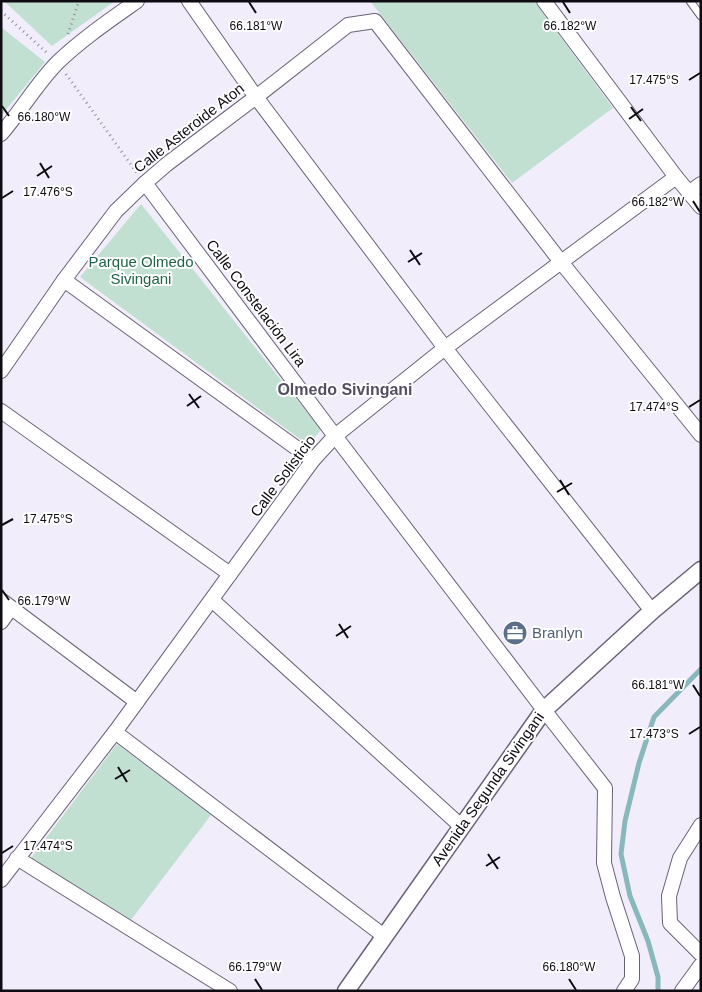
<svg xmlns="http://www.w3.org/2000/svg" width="702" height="992" font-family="Arial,sans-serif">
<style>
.green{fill:#c2e0d1}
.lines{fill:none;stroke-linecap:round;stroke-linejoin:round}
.stream{stroke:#88b7bc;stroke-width:5}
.service-casing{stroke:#6a6277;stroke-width:9}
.minor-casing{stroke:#6a6277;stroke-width:16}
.tertiary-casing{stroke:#6a6277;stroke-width:19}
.path{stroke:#97929e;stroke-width:3;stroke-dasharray:1 4;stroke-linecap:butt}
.service{stroke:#fff;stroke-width:7}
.minor{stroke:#fff;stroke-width:14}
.tertiary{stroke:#fff;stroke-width:16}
.ticks{fill:none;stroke:#0f0b13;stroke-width:2}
.labels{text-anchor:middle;stroke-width:4;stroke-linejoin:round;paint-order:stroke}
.street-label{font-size:15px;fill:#0f0b13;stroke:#fff}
.park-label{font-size:15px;fill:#1f6349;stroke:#fff}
.service-label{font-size:15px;fill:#4e5e75;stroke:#fff;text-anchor:start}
.neighbourhood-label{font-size:16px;font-weight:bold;fill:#554e62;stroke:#fff}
.ticks-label{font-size:12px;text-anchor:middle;fill:#0f0b13;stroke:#fff;stroke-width:4;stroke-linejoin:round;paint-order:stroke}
</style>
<rect width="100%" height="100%" fill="#f2edfb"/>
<g class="green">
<polygon points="4,1 115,1 52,46"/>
<polygon points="370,1 534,1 613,108 512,183"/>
<polygon points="1,27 45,62 1,116"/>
<polygon points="141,204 321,430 308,445 80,277"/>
<polygon points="117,744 211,815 131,920 31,858"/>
</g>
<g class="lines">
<polyline class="stream" points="658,991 658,977 648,941 630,896 621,854 625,821 639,763 654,717 701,669"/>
<defs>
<polyline id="service" points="690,1 701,16"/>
<g id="minor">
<polyline points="189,1 256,97 445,348 652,611"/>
<polyline points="544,1 676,177 701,207"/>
<path d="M1 134C21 111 37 83 58 62 82 39 110 20 137 1"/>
<polyline points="145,183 335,436 544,710 605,788 604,863 613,897 632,956 632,979 624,991"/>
<polyline points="690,192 701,184"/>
<polyline points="64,280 313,460"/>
<polyline points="1,371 64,280 116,211 145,183 167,164 256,97 348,25 375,21 561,262 701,435"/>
<polyline points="1,411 230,574"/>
<polyline points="1,600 137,702"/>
<polyline points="212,600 462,827"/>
<polyline points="1,622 11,608"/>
<polyline points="115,732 384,936"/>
<polyline points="701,825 680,858 669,896 670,923 701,954"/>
<polyline points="17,858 230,991"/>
<polyline points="1,880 115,732 313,460 335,436 445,348 676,177"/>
<polyline points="682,991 701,965"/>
</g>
<polyline id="tertiary" points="346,991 544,710 652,611 701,570"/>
</defs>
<use href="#service" class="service-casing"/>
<use href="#minor" class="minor-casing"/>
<use href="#tertiary" class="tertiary-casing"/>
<g class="path">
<polyline points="1,11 47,53"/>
<polyline points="68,34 79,1"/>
<polyline points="66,74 137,173"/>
</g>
<use href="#service" class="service"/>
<use href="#minor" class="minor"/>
<use href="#tertiary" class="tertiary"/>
</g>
<path class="ticks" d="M249 2 256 13M563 2 570 13M689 80 700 73M2 106 9 116M631 107 641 121M629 119 643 109M40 163 49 178M37 176 52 166M2 198 13 191M693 201 700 212M410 250 420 265M408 262 422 253M189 394 199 408M187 406 201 396M689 407 700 400M560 480 569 495M557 492 572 483M2 525 13 519M2 590 9 600M339 624 348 638M336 636 351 626M693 685 700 696M689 734 700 727M118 767 127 782M115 779 130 770M2 853 13 846M488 854 498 869M486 866 500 857M255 979 262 990M569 979 576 990"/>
<defs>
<symbol id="office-disc" viewBox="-11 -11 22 22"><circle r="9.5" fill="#5c6f8a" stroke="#fff"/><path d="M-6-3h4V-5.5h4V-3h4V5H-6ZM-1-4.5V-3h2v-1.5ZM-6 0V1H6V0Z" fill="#fff"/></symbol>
</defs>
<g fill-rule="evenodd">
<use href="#office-disc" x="501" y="619" width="28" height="28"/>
</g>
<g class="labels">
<g class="street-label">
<text transform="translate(189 128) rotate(-38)" y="5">Calle Asteroide Aton</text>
<text transform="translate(256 303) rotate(53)" y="5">Calle Constelación Lira</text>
<text transform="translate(283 476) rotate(-53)" y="5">Calle Solisticio</text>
<text transform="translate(488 789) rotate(-55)" y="5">Avenida Segunda Sivingani</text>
</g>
<g class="park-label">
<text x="141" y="267">Parque Olmedo<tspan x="141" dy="17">Sivingani</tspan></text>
</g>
<g class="service-label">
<text x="532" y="638">Branlyn</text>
</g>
<g class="neighbourhood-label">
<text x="345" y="395">Olmedo Sivingani</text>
</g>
</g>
<g class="ticks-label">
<text x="256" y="30">66.181°W</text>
<text x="570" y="30">66.182°W</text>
<text x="654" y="84">17.475°S</text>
<text x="44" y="121">66.180°W</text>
<text x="48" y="196">17.476°S</text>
<text x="658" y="206">66.182°W</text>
<text x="654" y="411">17.474°S</text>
<text x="48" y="523">17.475°S</text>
<text x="44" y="605">66.179°W</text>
<text x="658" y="689">66.181°W</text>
<text x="654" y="738">17.473°S</text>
<text x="48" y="850">17.474°S</text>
<text x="255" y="971">66.179°W</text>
<text x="569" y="971">66.180°W</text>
</g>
<rect width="702" height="992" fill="none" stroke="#0f0b13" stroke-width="5"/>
</svg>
